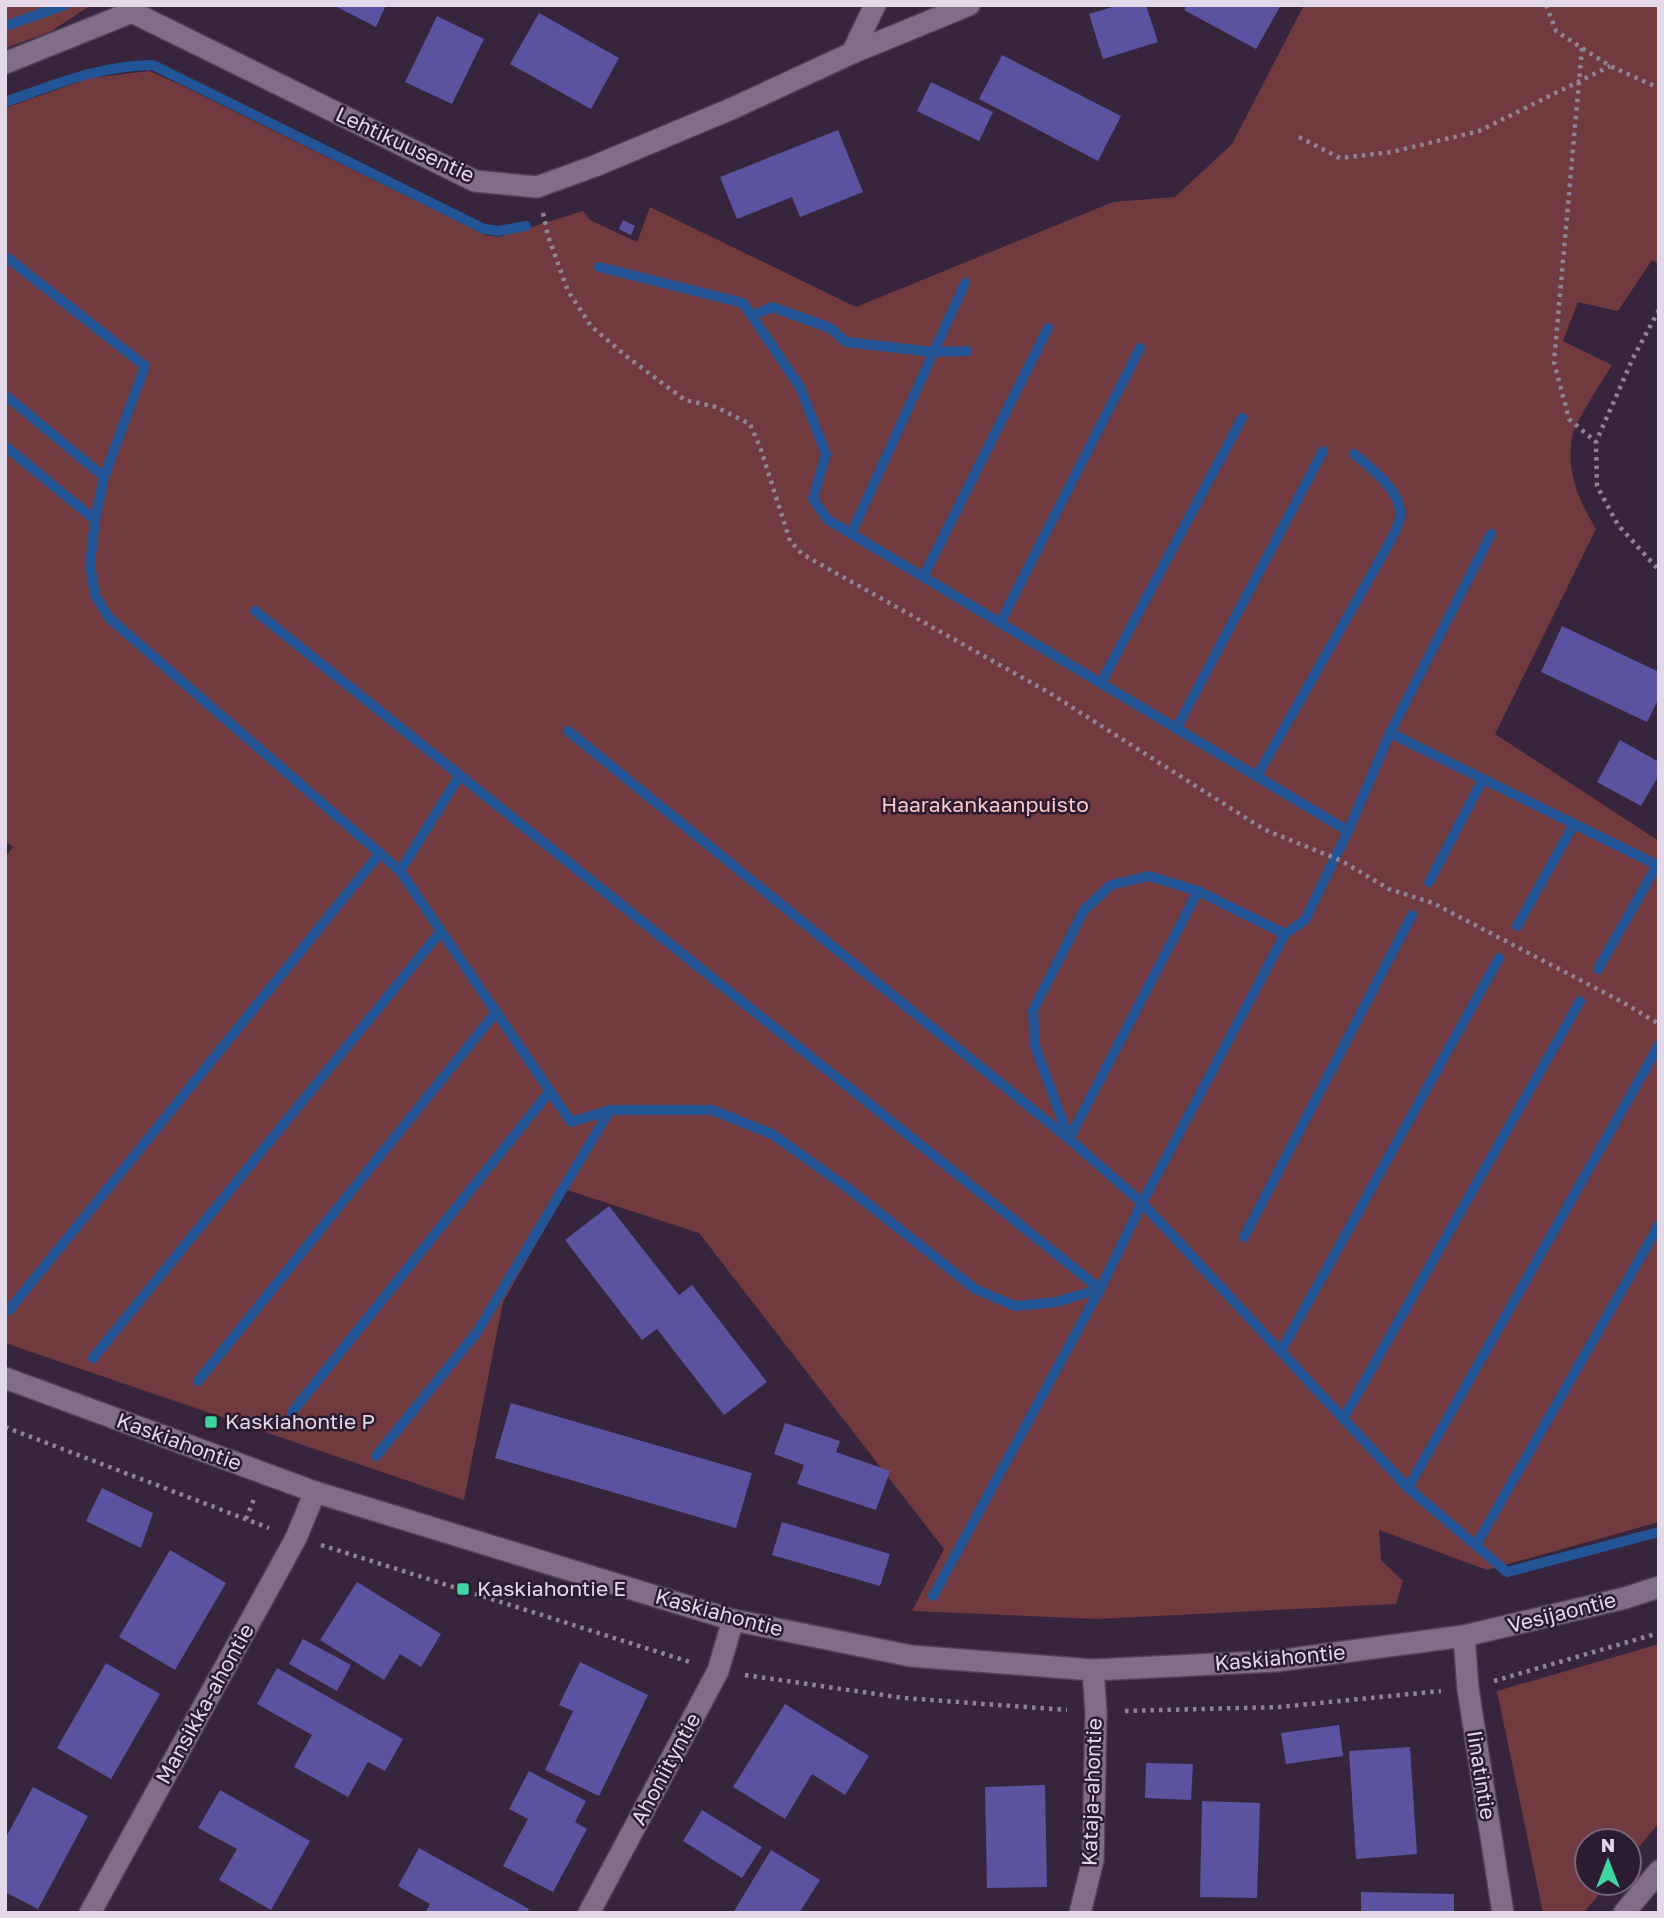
<svg xmlns="http://www.w3.org/2000/svg" width="1664" height="1918" font-family="'Golos Text',sans-serif">
<style>
.green{fill:#703a3e}
.lines{fill:none;stroke-linecap:round;stroke-linejoin:round}
.stream{stroke:#235596;stroke-width:10}
.building{fill:#5b539f}
.minor-casing{stroke:#504356;stroke-width:24}
.path{stroke:#908396;stroke-width:4.5;stroke-dasharray:3.5 5;stroke-linecap:butt}
.minor{stroke:#816d88;stroke-width:21}
.poi-dot{fill:#3fd4a2;stroke:#2c1c32;stroke-width:2.5}
.labels{text-anchor:middle;stroke-width:5;stroke-linejoin:round;paint-order:stroke}
.street-label{font-size:21px;fill:#e2d8e7;stroke:#2c1c32}
.park-label{font-size:21px;fill:#fcc8c9;stroke:#2c1c32}
.poi-label{font-size:21px;fill:#e2d8e7;stroke:#2c1c32;text-anchor:start}
</style>
<rect width="100%" height="100%" fill="#36253d"/>
<g class="green">
<polygon points="5,5 91,5 50,32 5,48"/>
<path d="M1304 5H1659V264L1652 260 1618 311 1578 302 1563 341 1612 365C1603 380 1574 424 1572 437 1566 471 1579 501 1596 529L1495 734 1659 841V1522L1487 1570 1379 1530 1381 1560 1403 1581 1396 1604 1097 1619 912 1611 944 1549 699 1233 567 1190 503 1302 464 1500 5 1343V857L13 847 5 841V108L90 78 149 71 181 85 485 235 499 237 583 211 590 220 637 242 650 207 856 307 1113 202 1175 197 1232 144Z"/>
<polygon points="1659,1644 1659,1823 1629,1859 1629,1841 1587,1841 1587,1883 1609,1883 1583,1913 1543,1913 1497,1691"/>
</g>
<g class="lines">
<g class="stream">
<polyline points="5,26 65,5"/>
<path d="M5 102C57 84 97 66 153 65L484 229 498 231 526 226"/>
<polyline points="5,256 145,366 104,477 95,520"/>
<polyline points="599,267 743,303 800,387 826,454 813,499 828,520 1348,831"/>
<polyline points="752,316 772,307 830,328 846,342 933,352 967,351"/>
<polyline points="5,395 104,477"/>
<polyline points="5,446 95,520 90,565 95,595 109,618 400,871 571,1122 610,1110 712,1110 772,1134 849,1189 975,1289 1015,1306 1056,1302 1100,1289"/>
<polyline points="851,534 965,283"/>
<polyline points="923,577 1048,328"/>
<polyline points="255,611 1100,1289"/>
<polyline points="1000,623 1140,348"/>
<polyline points="1101,683 1242,418"/>
<polyline points="1176,729 1323,451"/>
<polyline points="568,731 1069,1139 1142,1203 1408,1488 1507,1572 1659,1532"/>
<polyline points="1390,733 1659,866"/>
<path d="M1257 776 1387 547C1391 539 1397 530 1399 521 1407 495 1371 468 1354 454"/>
<polyline points="400,871 460,775"/>
<polyline points="1429,882 1483,779"/>
<polyline points="1517,926 1574,824"/>
<polyline points="1598,969 1657,865"/>
<polyline points="1068,1136 1035,1046 1033,1010 1084,910 1111,885 1149,876 1198,891 1285,934"/>
<polyline points="1069,1139 1198,891"/>
<polyline points="1244,1237 1412,915"/>
<polyline points="9,1310 380,853"/>
<polyline points="1281,1351 1499,958"/>
<polyline points="93,1358 441,931"/>
<polyline points="198,1381 496,1012"/>
<polyline points="292,1412 550,1091"/>
<polyline points="1343,1419 1580,1001"/>
<polyline points="376,1456 477,1332 610,1110"/>
<polyline points="1408,1488 1659,1045"/>
<polyline points="1476,1545 1659,1225"/>
<polyline points="933,1596 1100,1289 1142,1203 1285,934 1305,920 1348,831 1390,733 1491,534"/>
</g>
</g>
<g class="building">
<polygon points="333,5 386,5 376,27"/>
<polygon points="1119,5 1146,5 1158,42 1103,59 1089,14"/>
<polygon points="1187,5 1281,5 1256,49 1184,10"/>
<polygon points="539,13 619,58 591,109 510,64"/>
<polygon points="437,16 484,39 452,104 405,82"/>
<polygon points="1002,55 1121,116 1098,161 979,99"/>
<polygon points="931,82 993,112 979,141 917,111"/>
<polygon points="838,130 863,192 800,217 792,197 737,219 720,177"/>
<polygon points="623,220 635,226 631,235 619,229"/>
<polygon points="1562,626 1659,672 1659,698 1647,722 1541,672"/>
<polygon points="1620,740 1659,762 1659,775 1641,806 1597,782"/>
<polygon points="609,1206 679,1295 692,1285 767,1382 724,1415 657,1329 642,1340 565,1240"/>
<polygon points="511,1403 752,1473 736,1528 495,1458"/>
<polygon points="785,1423 840,1441 836,1452 890,1471 876,1510 797,1484 804,1465 774,1454"/>
<polygon points="102,1488 153,1513 141,1548 86,1521"/>
<polygon points="782,1522 890,1554 880,1586 772,1555"/>
<polygon points="170,1550 226,1583 175,1670 119,1637"/>
<polygon points="357,1582 441,1634 421,1667 400,1654 384,1680 320,1640"/>
<polygon points="303,1639 351,1665 337,1691 289,1664"/>
<polygon points="580,1662 648,1695 599,1796 545,1770 573,1711 559,1705"/>
<polygon points="106,1663 160,1694 111,1779 57,1748"/>
<polygon points="277,1668 403,1739 385,1771 368,1762 348,1797 294,1767 312,1735 257,1704"/>
<polygon points="785,1704 869,1756 845,1795 812,1774 785,1819 733,1787"/>
<polygon points="1339,1725 1343,1756 1286,1764 1281,1733"/>
<polygon points="1410,1747 1417,1854 1356,1859 1349,1751"/>
<polygon points="1146,1763 1193,1764 1191,1800 1145,1798"/>
<polygon points="529,1771 586,1801 575,1822 587,1829 553,1892 503,1866 528,1819 509,1809"/>
<polygon points="1045,1785 1047,1887 987,1888 985,1787"/>
<polygon points="33,1787 88,1816 38,1909 5,1892 5,1839"/>
<polygon points="220,1790 310,1841 271,1910 219,1880 237,1849 198,1828"/>
<polygon points="1202,1801 1260,1803 1257,1898 1200,1897"/>
<polygon points="702,1810 762,1847 742,1878 683,1841"/>
<polygon points="419,1848 529,1909 527,1913 425,1913 430,1904 398,1886"/>
<polygon points="771,1850 820,1880 799,1913 733,1913"/>
<polygon points="1361,1892 1454,1894 1454,1913 1361,1913"/>
</g>
<g class="lines">
<defs>
<g id="minor">
<polyline points="852,53 875,5"/>
<polyline points="5,63 132,12 475,181 537,187 595,166 731,109 852,53 969,5"/>
<polyline points="5,1378 315,1492 733,1620 911,1656 1093,1670 1276,1661 1464,1636 1625,1598 1659,1587"/>
<polyline points="1464,1636 1468,1689 1503,1913"/>
<polyline points="90,1913 296,1538 315,1492"/>
<polyline points="589,1913 718,1671 733,1620"/>
<polyline points="1080,1913 1093,1860 1096,1712 1093,1670"/>
<polyline points="1624,1913 1659,1871"/>
</g>
</defs>
<use href="#minor" class="minor-casing"/>
<g class="path">
<polyline points="1546,5 1556,31 1610,66 1659,88"/>
<polyline points="1582,48 1554,362 1569,419 1596,442"/>
<polyline points="1299,137 1340,158 1392,152 1479,131 1610,66"/>
<polyline points="543,213 548,236 568,291 591,326 626,356 685,400 716,407 750,424 760,447 790,541 802,554 1048,692 1265,830 1340,860 1389,889 1433,903 1624,1003 1659,1024"/>
<polyline points="1659,310 1633,358 1596,442 1597,486 1618,525 1659,570"/>
<polyline points="5,1427 269,1528"/>
<polyline points="246,1519 254,1499"/>
<polyline points="321,1545 693,1663"/>
<polyline points="745,1675 904,1698 1067,1710"/>
<polyline points="1494,1681 1659,1633"/>
<polyline points="1125,1711 1279,1707 1441,1691"/>
</g>
<use href="#minor" class="minor"/>
</g>
<g class="poi-dot">
<rect x="204" y="1415" width="14" height="14" rx="3.5"/>
<rect x="456" y="1582" width="14" height="14" rx="3.5"/>
</g>
<g class="labels">
<g class="street-label">
<text transform="translate(405 145) rotate(25)" y="7">Lehtikuusentie</text>
<text transform="translate(179 1442) rotate(20)" y="7">Kaskiahontie</text>
<text transform="translate(719 1613) rotate(15)" y="7">Kaskiahontie</text>
<text transform="translate(1562 1613) rotate(-14)" y="7">Vesijaontie</text>
<text transform="translate(1280 1658) rotate(-5)" y="7">Kaskiahontie</text>
<text transform="translate(205 1704) rotate(-61)" y="7">Mansikka-ahontie</text>
<text transform="translate(666 1769) rotate(-62)" y="7">Ahoniityntie</text>
<text transform="translate(1481 1775) rotate(81)" y="7">Iinatintie</text>
<text transform="translate(1092 1792) rotate(-88)" y="7">Kataja-ahontie</text>
</g>
<g class="park-label">
<text x="985" y="812">Haarakankaanpuisto</text>
</g>
<g class="poi-label">
<text x="225" y="1429">Kaskiahontie P</text>
<text x="477" y="1596">Kaskiahontie E</text>
</g>
</g>
<rect width="1664" height="1918" fill="none" stroke="#e2d8e7" stroke-width="14"/>
<g transform="translate(1608 1862)"><circle r="33" fill="#2c1c32" stroke="#75677a" stroke-width="2"/>
<path d="M0-5L12 26L0 18L-12 26Z" fill="#3fd4a2"/>
<text y="-10" font-size="19" font-weight="bold" text-anchor="middle" fill="#e2d8e7">N</text>
</g>
</svg>
